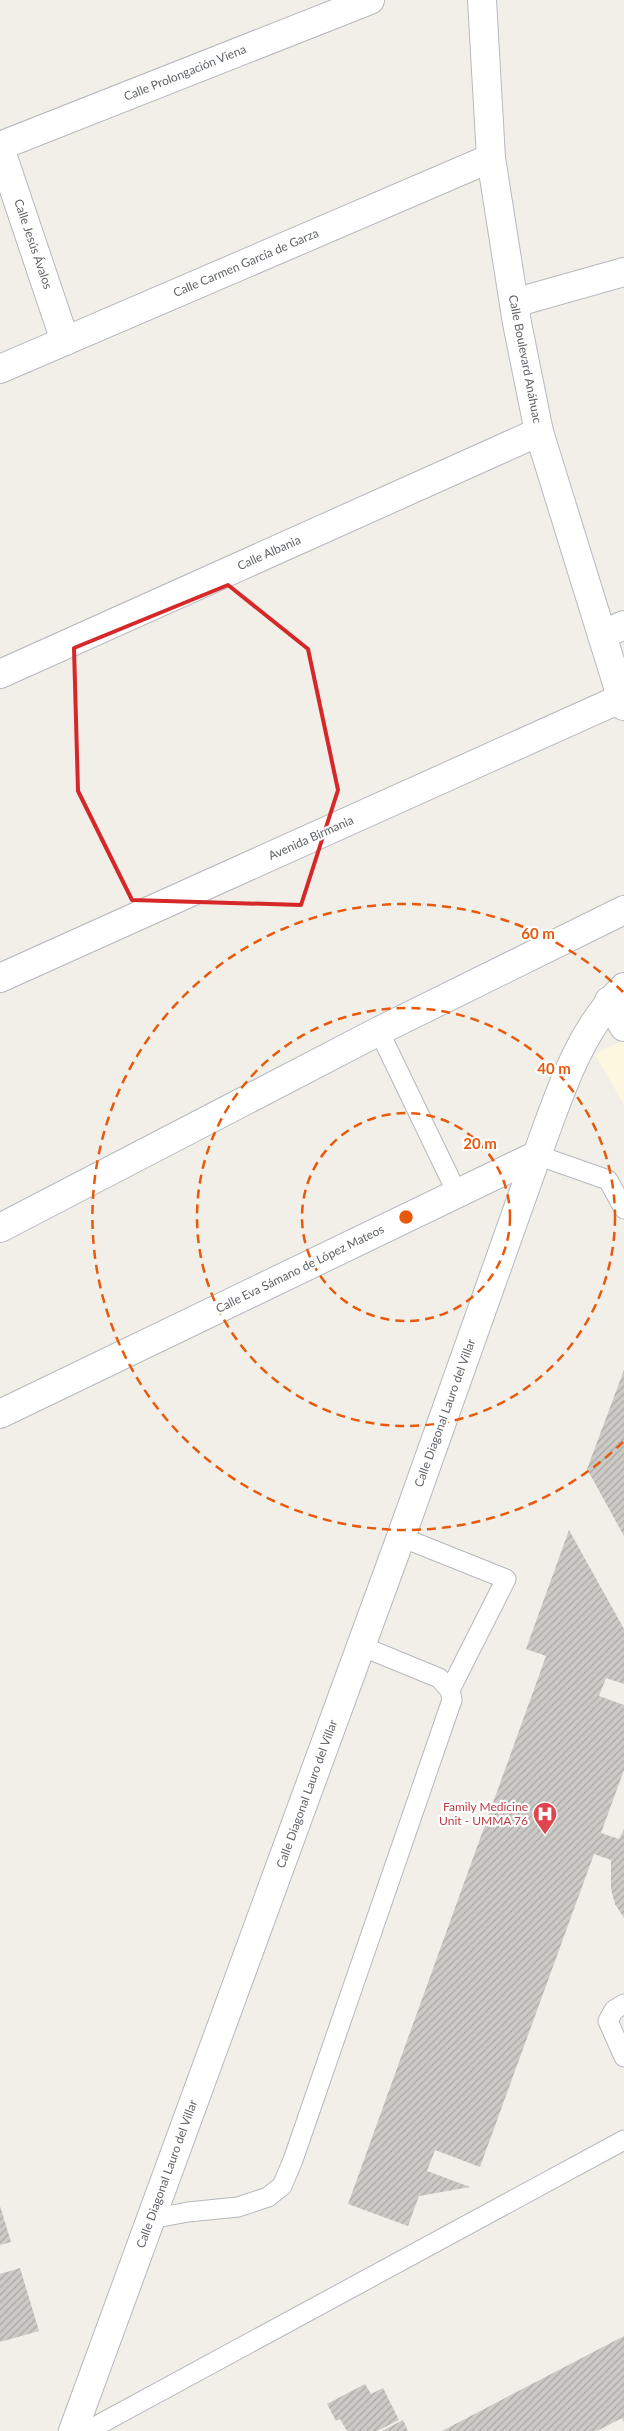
<svg xmlns="http://www.w3.org/2000/svg" width="624" height="2431" font-family="Lato,sans-serif">
<style>
.commercial{fill:#fef7e0}
.building{fill:url(#building-hatch)}
.lines{fill:none;stroke-linecap:round;stroke-linejoin:round}
.lane-casing{stroke:#b5b8bc;stroke-width:21}
.street-casing{stroke:#b5b8bc;stroke-width:30}
.secondary-casing{stroke:#b6babf;stroke-width:30}
.lane{stroke:#fff;stroke-width:19}
.street{stroke:#fff;stroke-width:28}
.secondary{stroke:#fff;stroke-width:28}
.marked{fill:none;stroke:#d62828;stroke-width:4;stroke-linejoin:round}
.ring{fill:none;stroke:#e8590c;stroke-width:2.5;stroke-dasharray:9 6}
.labels{text-anchor:middle;stroke-width:4.5;stroke-linejoin:round;paint-order:stroke}
.street-label{font-size:12px;fill:#5f6368;stroke:#fff}
.health-label{font-size:12px;fill:#be3a42;stroke:#fff;text-anchor:end}
.centre{fill:#e8590c;stroke:#fff;stroke-width:2.5}
.ring-label{font-size:15px;text-anchor:middle;font-weight:bold;fill:#e8590c;stroke:#fff;stroke-width:4.5;stroke-linejoin:round;paint-order:stroke}
</style>
<defs>
<pattern id="building-hatch" width="6" height="6" patternUnits="userSpaceOnUse" patternTransform="scale(1.25)"><rect width="6" height="6" fill="#cccac5"/><path d="M-1 1l2-2M0 6l6-6M5 7l2-2" fill="none" stroke="#a9a8a4"/></pattern>
</defs>
<rect width="100%" height="100%" fill="#f1efe8"/>
<polygon class="commercial" points="624,1040 624,1105 595,1054"/>
<g class="building">
<polygon points="624,1370 624,1536 587,1469"/>
<polygon points="569,1530 624,1629 624,1684 606,1678 599,1696 624,1705 624,1770 601,1833 619,1839 624,1829 624,1918 615,1904 611,1889 611,1860 594,1854 480,2167 435,2150 427,2171 470,2187 419,2196 408,2226 348,2204 546,1656 526,1649"/>
<polygon points="0,2206 11,2242 0,2245"/>
<polygon points="20,2268 39,2331 0,2342 0,2274"/>
<polygon points="624,2336 624,2422 622,2418 597,2431 442,2431"/>
<polygon points="365,2384 371,2394 383,2388 399,2420 377,2431 347,2431 340,2419 336,2421 327,2404"/>
<polygon points="403,2420 408,2431 382,2431"/>
</g>
<g class="lines">
<defs>
<g id="lane">
<polyline points="379,1031 457,1193"/>
<polyline points="537,1155 608,1180 624,1209"/>
<polyline points="401,1537 506,1579 450,1690"/>
<polyline points="624,2004 614,2010 608,2021 624,2057"/>
<polyline points="151,2219 188,2212 238,2207 268,2197 282,2186 293,2160 452,1700 450,1690 439,1678 361,1646"/>
<polyline points="87,2431 624,2140"/>
</g>
<g id="street">
<polyline points="0,146 370,0"/>
<polyline points="0,148 65,341"/>
<polyline points="514,303 624,272"/>
<polyline points="0,369 491,158"/>
<polyline points="602,635 624,625"/>
<polyline points="0,674 539,432"/>
<polyline points="0,978 622,698"/>
<polyline points="609,1001 624,1027"/>
<polyline points="73,2431 401,1537 537,1155"/>
</g>
<g id="secondary">
<polyline points="482,0 491,158 517,323 539,432 624,706"/>
<polyline points="0,1228 379,1031 624,910"/>
<path d="M0 1414 537 1155C559 1096 578 1031 624 987"/>
</g>
</defs>
<use href="#lane" class="lane-casing"/>
<use href="#street" class="street-casing"/>
<use href="#secondary" class="secondary-casing"/>
<use href="#lane" class="lane"/>
<use href="#street" class="street"/>
<use href="#secondary" class="secondary"/>
</g>
<path class="marked" d="M228 585 308 649 338 790 301 905 132 900 78 791 74 648Z"/>
<g class="ring">
<circle cx="406" cy="1217" r="104"/>
<circle cx="406" cy="1217" r="209"/>
<path d="M623 1442A313 313 0 1 1 623 992"/>
</g>
<defs>
<symbol id="hospital-pin" viewBox="-11 -11 22 30"><path d="M0 17L-7.5 6A9.5 9.5 0 1 1 7.5 6Z" fill="#e0444e" stroke="#fff"/><path d="M-5-5h3v3.5h4V-5h3V5h-3V1.5h-4V5h-3Z" fill="#fff"/></symbol>
</defs>
<g fill-rule="evenodd">
<use href="#hospital-pin" x="531" y="1800" width="28" height="38"/>
</g>
<g class="labels">
<g class="street-label">
<text transform="translate(185 73) rotate(-22)" y="4">Calle Prolongación Viena</text>
<text transform="translate(33 244) rotate(71)" y="4">Calle Jesús Ávalos</text>
<text transform="translate(246 263) rotate(-23)" y="4">Calle Carmen García de Garza</text>
<text transform="translate(525 359) rotate(79)" y="4">Calle Boulevard Anáhuac</text>
<text transform="translate(269 553) rotate(-24)" y="4">Calle Albania</text>
<text transform="translate(311 838) rotate(-24)" y="4">Avenida Birmania</text>
<text transform="translate(300 1269) rotate(-26)" y="4">Calle Eva Sámano de López Mateos</text>
<text transform="translate(445 1413) rotate(-70)" y="4">Calle Diagonal Lauro del Villar</text>
<text transform="translate(307 1794) rotate(-70)" y="4">Calle Diagonal Lauro del Villar</text>
<text transform="translate(167 2174) rotate(-70)" y="4">Calle Diagonal Lauro del Villar</text>
</g>
<g class="health-label">
<text x="528" y="1811">Family Medicine<tspan x="528" dy="14">Unit - UMMA 76</tspan></text>
</g>
</g>
<circle cx="406" cy="1217" r="8" class="centre"/>
<g class="ring-label">
<text x="538" y="939">60 m</text>
<text x="554" y="1074">40 m</text>
<text x="480" y="1149">20 m</text>
</g>
</svg>
